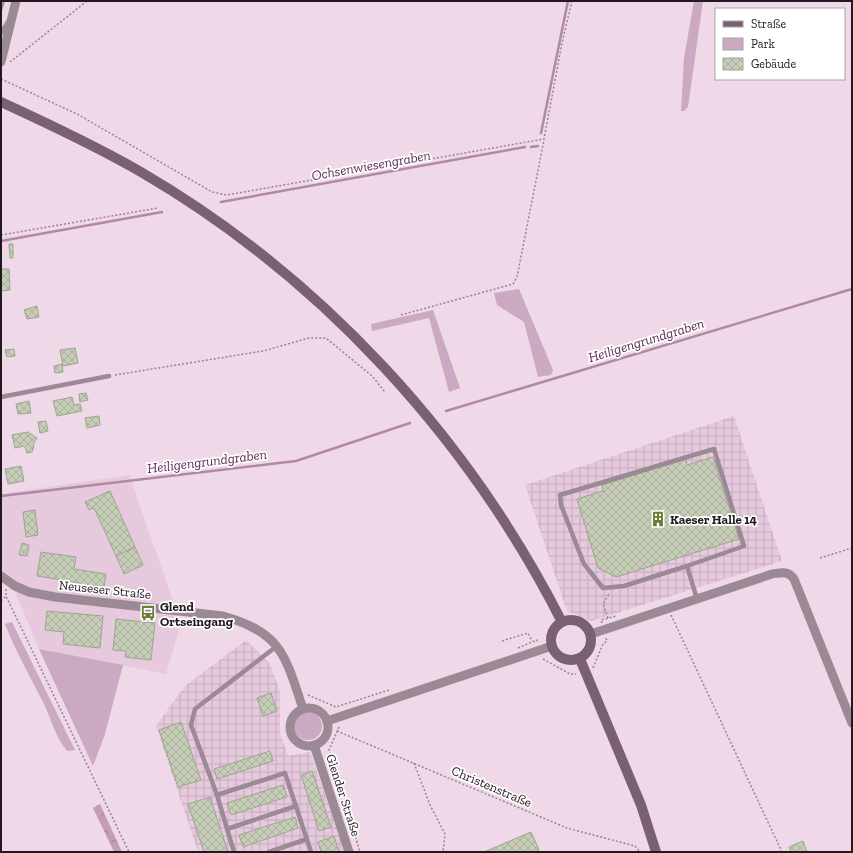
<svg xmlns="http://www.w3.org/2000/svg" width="853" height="853" font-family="'Zilla Slab',serif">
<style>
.built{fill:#e6c9dd}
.industrial{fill:url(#industrial-grid)}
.green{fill:#cca9c2}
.forest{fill:url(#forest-crowns)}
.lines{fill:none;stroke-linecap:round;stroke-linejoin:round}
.stream{stroke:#b089a5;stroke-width:2.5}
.building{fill:url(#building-cross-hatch);stroke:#9da58f}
.path{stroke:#968590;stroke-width:1.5;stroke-dasharray:2 2;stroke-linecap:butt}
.service{stroke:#9b8995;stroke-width:4.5}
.minor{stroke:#9b8995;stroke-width:9}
.secondary{stroke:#796072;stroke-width:10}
.labels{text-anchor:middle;stroke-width:3.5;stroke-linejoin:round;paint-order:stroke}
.poi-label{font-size:13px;font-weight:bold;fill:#22191f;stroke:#fff;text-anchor:start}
.street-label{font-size:13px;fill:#22191f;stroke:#fff}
.water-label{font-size:14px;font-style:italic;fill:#5b2a50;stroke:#fff}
</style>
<defs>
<pattern id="industrial-grid" width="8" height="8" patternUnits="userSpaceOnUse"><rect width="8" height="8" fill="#e6c9dd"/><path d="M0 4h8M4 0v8" fill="none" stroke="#c5acbd"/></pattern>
<pattern id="forest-crowns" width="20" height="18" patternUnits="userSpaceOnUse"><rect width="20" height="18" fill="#c39cb8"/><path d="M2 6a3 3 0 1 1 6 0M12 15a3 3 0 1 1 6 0" fill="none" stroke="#9e7e95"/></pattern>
<pattern id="building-cross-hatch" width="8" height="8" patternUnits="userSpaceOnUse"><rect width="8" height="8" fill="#c5cdb6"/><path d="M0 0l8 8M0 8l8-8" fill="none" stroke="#a9af9c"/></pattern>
</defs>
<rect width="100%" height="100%" fill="#efd8e8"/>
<polygon class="built" points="129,475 181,623 166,674 39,649 8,575 1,570 1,494"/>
<g class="industrial">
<polygon points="734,416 782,561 591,621 567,611 525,485"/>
<polygon points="246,640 270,664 280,692 280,733 288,756 310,752 345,852 198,852 156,726 185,686"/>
</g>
<g class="green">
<polygon points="694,1 703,1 688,107 684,111 681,111 684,58"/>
<polygon points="519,289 553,370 551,375 538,377 524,322 497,305 494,293"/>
<polygon points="433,310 460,388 449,392 429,318 372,331 371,324"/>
<path d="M12 622 75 750 67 751C55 736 52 721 44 704 31 678 16 652 5 624Z"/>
<polygon points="39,649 123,665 105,734 93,766"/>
<circle cx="308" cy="726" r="14"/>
</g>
<polygon class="forest" points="100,804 122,852 114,852 93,808"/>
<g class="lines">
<g class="stream">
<polyline points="1,10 4,1"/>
<polyline points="541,133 568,1"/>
<polyline points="531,147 538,146"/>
<polyline points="221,202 525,147"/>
<polyline points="1,241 162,212"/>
<polyline points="446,411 852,289"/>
<polyline points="1,496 296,461 410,423"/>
</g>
</g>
<g class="building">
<polygon points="9,244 13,244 13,258 10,258"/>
<polygon points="1,269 9,269 10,290 1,291"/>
<polygon points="37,306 39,317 27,319 24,310"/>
<polygon points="75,348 78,363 63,366 60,350"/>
<polygon points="14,349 15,356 7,357 5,350"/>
<polygon points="62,364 63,372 55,373 54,366"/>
<polygon points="86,393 88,400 80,402 79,394"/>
<polygon points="72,397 74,405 80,404 82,411 57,416 53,401"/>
<polygon points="29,401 31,413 18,414 16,404"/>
<polygon points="99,416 100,425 87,428 85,418"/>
<polygon points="46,421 48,431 40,433 38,422"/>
<polygon points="28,432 37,438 33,445 34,446 32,452 27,453 25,446 15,448 12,435"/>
<polygon points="713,457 739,539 616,577 598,568 577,499 603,491 602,485 686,459 687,465"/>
<polygon points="21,466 24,481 8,484 5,469"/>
<polygon points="110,491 135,547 116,556 94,508 89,510 85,502"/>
<polygon points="35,510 38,535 26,537 23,512"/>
<polygon points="22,543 29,545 27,556 19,555"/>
<polygon points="135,547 143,565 124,574 116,556"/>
<polygon points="41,552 76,557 74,569 106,574 104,587 92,585 91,588 80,586 80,583 37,576"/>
<polygon points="47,611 103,616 100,648 63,644 64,632 45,630"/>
<polygon points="116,619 155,623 151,660 125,657 126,651 113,650"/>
<polygon points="271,693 277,711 263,716 257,698"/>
<polygon points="181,722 201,780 178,787 159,730"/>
<polygon points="270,751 273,761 217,779 214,769"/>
<polygon points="312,771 331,827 319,831 301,775"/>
<polygon points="283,785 287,797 231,815 227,803"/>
<polygon points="210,797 228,852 204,852 188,804"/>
<polygon points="295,817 298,828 243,847 239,835"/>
<polygon points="531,832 539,850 535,852 484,852"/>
<polygon points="334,836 339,852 321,852 318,842"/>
<polygon points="803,841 807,852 791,852 789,847"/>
</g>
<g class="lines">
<g class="path">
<polyline points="10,62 87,1"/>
<polyline points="1,79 77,114 212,192 227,195 544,139 562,43 572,1"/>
<polyline points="1,235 158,208"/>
<polyline points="401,315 513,284 517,277 544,140"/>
<polyline points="115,375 263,351 309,338 326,338 372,376 385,392"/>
<polyline points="820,558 852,548"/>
<polyline points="6,589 6,596 129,852"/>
<polyline points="1,601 6,596"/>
<polyline points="671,615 782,852"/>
<polyline points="608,618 603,604 609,594"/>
<polyline points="602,623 601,620 616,616"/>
<polyline points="502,641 528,633 532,641"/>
<polyline points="518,648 537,640 537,642"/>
<polyline points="543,659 570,674 576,674"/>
<polyline points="593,668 603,644 607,641 606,638"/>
<polyline points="308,695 336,707 389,690"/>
<polyline points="339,727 329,750 360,852"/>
<polyline points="337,731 567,828 635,846 640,852"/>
<polyline points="414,763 430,805 445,834 443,852"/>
</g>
<g class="service">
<polyline points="1,33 8,22"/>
<polyline points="1,397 109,376"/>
<polyline points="687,566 744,546 714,449 560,495 561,505 584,564 603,588 624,586 687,566 697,599"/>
<polyline points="217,795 191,725 195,709 277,646"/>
<polyline points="227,829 296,806"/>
<polyline points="234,852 217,795 285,773 311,852"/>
<polyline points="269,852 307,839"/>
</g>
<g class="minor">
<polyline points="1,62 16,1"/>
<path d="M1 576 15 586 29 592 55 597 223 616C282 633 285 655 303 709"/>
<path d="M591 634 772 574C781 573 788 570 794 579L852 723"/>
<circle cx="309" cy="727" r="19"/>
<polyline points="327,721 552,646"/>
<polyline points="314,745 349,852"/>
</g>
<g class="secondary">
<path d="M1 102C49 124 96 146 141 172 321 277 468 437 562 622"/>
<circle cx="571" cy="640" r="20"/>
<polyline points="580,659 641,805 656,852"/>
</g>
</g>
<defs>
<symbol id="building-bare" viewBox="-9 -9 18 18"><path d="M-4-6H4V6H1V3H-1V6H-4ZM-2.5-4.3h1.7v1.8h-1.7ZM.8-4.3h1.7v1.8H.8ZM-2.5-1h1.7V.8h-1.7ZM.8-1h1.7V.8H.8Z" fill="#677e2f" stroke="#fff" stroke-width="2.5" paint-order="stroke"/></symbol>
<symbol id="bus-bare" viewBox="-9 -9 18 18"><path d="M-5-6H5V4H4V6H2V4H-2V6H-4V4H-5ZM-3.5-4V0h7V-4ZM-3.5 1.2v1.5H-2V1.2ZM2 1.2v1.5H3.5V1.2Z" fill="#677e2f" stroke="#fff" stroke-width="2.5" paint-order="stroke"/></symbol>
</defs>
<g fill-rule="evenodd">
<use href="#building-bare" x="647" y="508" width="22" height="22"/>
<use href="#bus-bare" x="137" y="602" width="22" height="22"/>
</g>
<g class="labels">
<g class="poi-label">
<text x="670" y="524">Kaeser Halle 14</text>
<text x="160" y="611">Glend<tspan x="160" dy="15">Ortseingang</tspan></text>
</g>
<g class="street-label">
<text transform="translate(105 589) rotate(6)" y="5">Neuseser Straße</text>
<text transform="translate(492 786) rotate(23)" y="5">Christenstraße</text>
<text transform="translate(344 795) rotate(72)" y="5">Glender Straße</text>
</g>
<g class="water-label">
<text transform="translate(371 165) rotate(-10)" y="5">Ochsenwiesengraben</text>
<text transform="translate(646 340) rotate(-17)" y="5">Heiligengrundgraben</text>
<text transform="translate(207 461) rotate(-7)" y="5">Heiligengrundgraben</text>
</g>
</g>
<rect width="853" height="853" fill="none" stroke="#22191f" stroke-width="4"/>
<rect x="715" y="8" width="130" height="72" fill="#ffffff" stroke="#a7a3a5"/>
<rect x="723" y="21" width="20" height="6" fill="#796072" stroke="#a7a3a5"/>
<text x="751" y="28" font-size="12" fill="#22191f">Straße</text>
<rect x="723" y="38" width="20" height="12" fill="#cca9c2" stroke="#a7a3a5"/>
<text x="751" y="48" font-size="12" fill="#22191f">Park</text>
<rect x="723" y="58" width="20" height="12" fill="url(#building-cross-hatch)" stroke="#a7a3a5"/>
<text x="751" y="68" font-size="12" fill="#22191f">Gebäude</text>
</svg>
